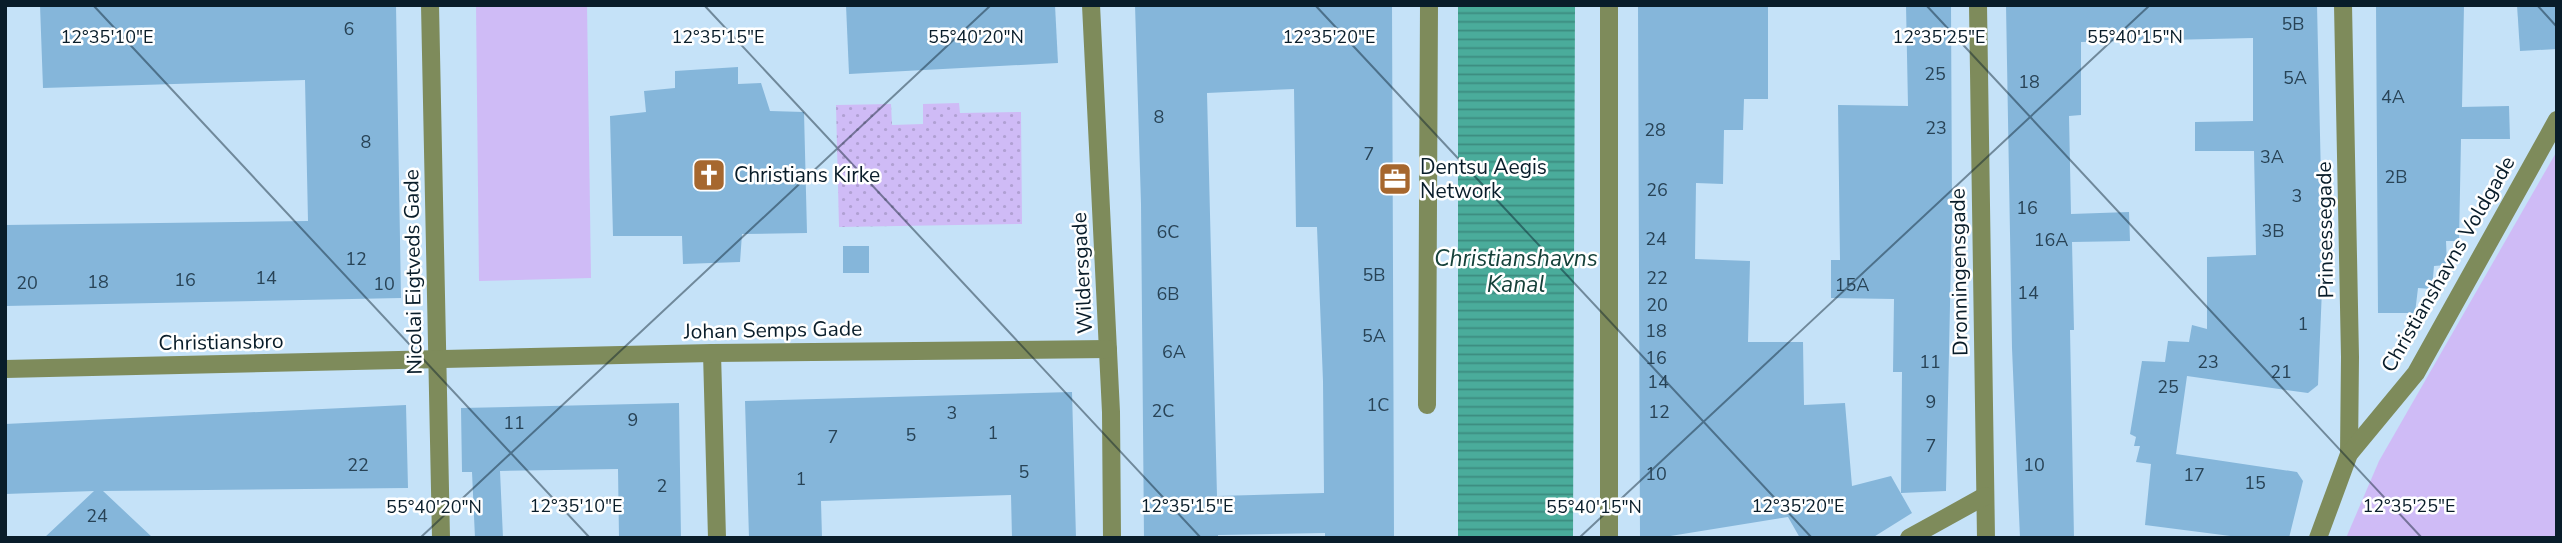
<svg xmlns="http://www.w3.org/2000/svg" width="2562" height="543" font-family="'Nunito Sans',sans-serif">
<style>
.park{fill:#cfbbf6}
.garden{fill:url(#garden-dots)}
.water{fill:url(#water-rules)}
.building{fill:#85b6da;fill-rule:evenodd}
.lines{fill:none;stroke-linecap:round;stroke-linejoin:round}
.minor{stroke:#7e8b5b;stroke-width:18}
.ticks{fill:none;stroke:#091d2a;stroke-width:2;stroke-opacity:0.45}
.labels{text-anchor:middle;stroke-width:5;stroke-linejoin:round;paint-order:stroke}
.number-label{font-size:18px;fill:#284356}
.poi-label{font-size:21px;fill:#091d2a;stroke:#fff;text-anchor:start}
.street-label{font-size:21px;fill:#091d2a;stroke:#fff}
.water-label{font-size:23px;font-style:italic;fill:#15413a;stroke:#fff}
.ticks-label{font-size:18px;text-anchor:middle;fill:#091d2a;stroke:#fff;stroke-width:5;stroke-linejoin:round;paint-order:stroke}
</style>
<defs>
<pattern id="garden-dots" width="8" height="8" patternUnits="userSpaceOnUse" patternTransform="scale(1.75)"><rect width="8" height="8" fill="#cfbbf6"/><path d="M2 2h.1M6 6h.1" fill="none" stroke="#b0a0d3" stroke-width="1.8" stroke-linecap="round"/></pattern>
<pattern id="water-rules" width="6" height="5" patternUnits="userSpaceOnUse" patternTransform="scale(1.75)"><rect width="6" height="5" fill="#4aac9b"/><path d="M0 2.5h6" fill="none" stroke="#3c8b7f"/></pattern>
</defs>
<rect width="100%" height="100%" fill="#c5e2f8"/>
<g class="park">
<polygon points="476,5 587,5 591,278 479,281"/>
<polygon points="2557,151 2557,538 2346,538 2379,461"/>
</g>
<polygon class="garden" points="959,103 960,113 1021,112 1022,224 839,227 836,105 891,104 892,125 923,124 923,104"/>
<polygon class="water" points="1458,5 1575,5 1573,538 1458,538"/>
<g class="building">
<polygon points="40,5 396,5 401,298 5,306 5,225 308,221 305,80 43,88"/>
<polygon points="846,5 1055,5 1058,63 849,74"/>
<path d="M1135 5H1392L1394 538H1325V533L1218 535V538H1144L1141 204ZM1294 89 1296 227H1317L1323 381 1324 493 1217 496 1207 93Z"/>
<polygon points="1638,5 1768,5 1768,99 1744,99 1743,130 1724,130 1723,184 1696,183 1695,259 1750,261 1748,342 1803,342 1804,405 1845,403 1852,486 1891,476 1912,513 1872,538 1800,538 1788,517 1658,538 1640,538"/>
<polygon points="1906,5 1951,5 1952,213 1946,491 1901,493 1902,372 1893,372 1894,299 1831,298 1831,260 1840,260 1838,105 1908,106"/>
<polygon points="2006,5 2317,5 2323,265 2318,385 2308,393 2187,376 2176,454 2297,472 2303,481 2289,538 2246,538 2145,525 2151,464 2136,462 2140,446 2134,446 2136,437 2130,434 2142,361 2165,362 2168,341 2189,342 2192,325 2207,329 2207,257 2256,255 2254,151 2195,151 2195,122 2253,121 2253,38 2081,42 2081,115 2069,116 2071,214 2129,212 2130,241 2072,242 2074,330 2070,330 2074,538 2020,538 2012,348"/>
<polygon points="2376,5 2464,5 2462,107 2509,106 2510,139 2461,139 2459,241 2446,241 2447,265 2434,266 2432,289 2418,288 2415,313 2378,313"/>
<polygon points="2517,5 2557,5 2557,49 2520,51"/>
<polygon points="738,67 738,84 761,83 770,111 804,112 807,233 742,234 740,262 683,264 682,236 613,236 610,116 646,112 644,91 675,88 675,71"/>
<rect x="843" y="246" width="26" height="27"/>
<polygon points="1072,392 1076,538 1012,538 1011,495 821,501 822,538 749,538 745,401"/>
<polygon points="679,403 681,538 619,538 618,469 500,471 503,538 475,538 472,472 462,472 461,408"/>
<polygon points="406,405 408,488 103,491 153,538 44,538 94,491 5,494 5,424"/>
</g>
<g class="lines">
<g class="minor">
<polyline points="430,5 441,538"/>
<polyline points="1091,5 1111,412 1112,538"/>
<polyline points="1609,5 1609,538"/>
<polyline points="1978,5 1986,538"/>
<polyline points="2343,5 2350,357 2349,454"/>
<polyline points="712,353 717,538"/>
<polyline points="5,369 712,353 1108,349"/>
<polyline points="1427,405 1429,5"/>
<polyline points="1909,538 1985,496"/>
<polyline points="2318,538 2349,454 2416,373 2557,120"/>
</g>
</g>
<path class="ticks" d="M93 5 590 538M704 5 1201 538M1315 5 1812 538M1926 5 2422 538M2537 5 2557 27M420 538 991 5M1579 538 2150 5"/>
<defs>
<symbol id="church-square" viewBox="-11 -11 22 22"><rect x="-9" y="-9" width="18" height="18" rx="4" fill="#a6672e" stroke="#fff"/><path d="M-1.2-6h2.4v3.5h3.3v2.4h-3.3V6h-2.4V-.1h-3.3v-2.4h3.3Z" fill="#fff"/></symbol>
<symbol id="office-square" viewBox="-11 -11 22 22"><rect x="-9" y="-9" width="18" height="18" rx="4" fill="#a6672e" stroke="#fff"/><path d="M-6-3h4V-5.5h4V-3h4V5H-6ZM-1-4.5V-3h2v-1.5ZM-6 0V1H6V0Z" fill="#fff"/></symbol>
</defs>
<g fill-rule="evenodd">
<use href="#church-square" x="690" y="156" width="38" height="38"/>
<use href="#office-square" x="1376" y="160" width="38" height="38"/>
</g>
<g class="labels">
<g class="number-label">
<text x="2293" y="30">5B</text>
<text x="349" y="35">6</text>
<text x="1935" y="80">25</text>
<text x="2295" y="84">5A</text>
<text x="2029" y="88">18</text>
<text x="2393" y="103">4A</text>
<text x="1159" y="123">8</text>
<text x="1936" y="134">23</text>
<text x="1655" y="136">28</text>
<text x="366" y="148">8</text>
<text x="1369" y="160">7</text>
<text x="2272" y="163">3A</text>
<text x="2396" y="183">2B</text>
<text x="1657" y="196">26</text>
<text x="2297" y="202">3</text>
<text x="2027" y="214">16</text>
<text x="2273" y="237">3B</text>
<text x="1168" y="238">6C</text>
<text x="1656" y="245">24</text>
<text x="2051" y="246">16A</text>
<text x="356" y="265">12</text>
<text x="1374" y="281">5B</text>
<text x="266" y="284">14</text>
<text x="1657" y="284">22</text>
<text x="185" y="286">16</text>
<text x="98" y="288">18</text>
<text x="27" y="289">20</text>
<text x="384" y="290">10</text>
<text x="1852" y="291">15A</text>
<text x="2028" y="299">14</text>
<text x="1168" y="300">6B</text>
<text x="1657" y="311">20</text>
<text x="2303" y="330">1</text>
<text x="1656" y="337">18</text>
<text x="1374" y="342">5A</text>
<text x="1174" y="358">6A</text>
<text x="1656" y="364">16</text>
<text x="1930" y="368">11</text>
<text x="2208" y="368">23</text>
<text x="2281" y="378">21</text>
<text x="1658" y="388">14</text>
<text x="2168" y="393">25</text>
<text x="1931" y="408">9</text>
<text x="1378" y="411">1C</text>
<text x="1163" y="417">2C</text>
<text x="1659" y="418">12</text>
<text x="952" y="419">3</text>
<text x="633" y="426">9</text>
<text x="514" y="429">11</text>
<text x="993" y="439">1</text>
<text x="911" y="441">5</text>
<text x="833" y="443">7</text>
<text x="1931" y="452">7</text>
<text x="358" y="471">22</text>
<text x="2034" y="471">10</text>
<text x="1024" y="478">5</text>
<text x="1656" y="480">10</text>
<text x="2194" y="481">17</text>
<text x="801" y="485">1</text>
<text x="2255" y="489">15</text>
<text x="662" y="492">2</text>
<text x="97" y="522">24</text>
</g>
<g class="poi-label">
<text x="1420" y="174">Dentsu Aegis<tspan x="1420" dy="24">Network</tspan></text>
<text x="734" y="182">Christians Kirke</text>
</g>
<g class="street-label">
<text transform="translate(2325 230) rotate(-91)" y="7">Prinsessegade</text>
<text transform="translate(2448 264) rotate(-60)" y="7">Christianshavns Voldgade</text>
<text transform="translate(413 272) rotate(-91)" y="7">Nicolai Eigtveds Gade</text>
<text transform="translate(1959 272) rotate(-91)" y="7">Dronningensgade</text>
<text transform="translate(1082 273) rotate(-93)" y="7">Wildersgade</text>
<text transform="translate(773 330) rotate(-1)" y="7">Johan Semps Gade</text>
<text transform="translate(221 342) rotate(-1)" y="7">Christiansbro</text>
</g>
<g class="water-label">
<text x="1516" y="266">Christianshavns<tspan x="1516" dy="26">Kanal</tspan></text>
</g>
</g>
<g class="ticks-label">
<text x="976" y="43">55°40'20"N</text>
<text x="2135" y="43">55°40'15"N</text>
<text x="107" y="43">12°35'10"E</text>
<text x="718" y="43">12°35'15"E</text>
<text x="1329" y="43">12°35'20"E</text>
<text x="1939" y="43">12°35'25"E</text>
<text x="576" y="512">12°35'10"E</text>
<text x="1187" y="512">12°35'15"E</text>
<text x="1798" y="512">12°35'20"E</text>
<text x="2409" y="512">12°35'25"E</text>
<text x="434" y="513">55°40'20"N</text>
<text x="1594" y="513">55°40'15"N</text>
</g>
<rect width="2562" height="543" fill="none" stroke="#091d2a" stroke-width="14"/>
</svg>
